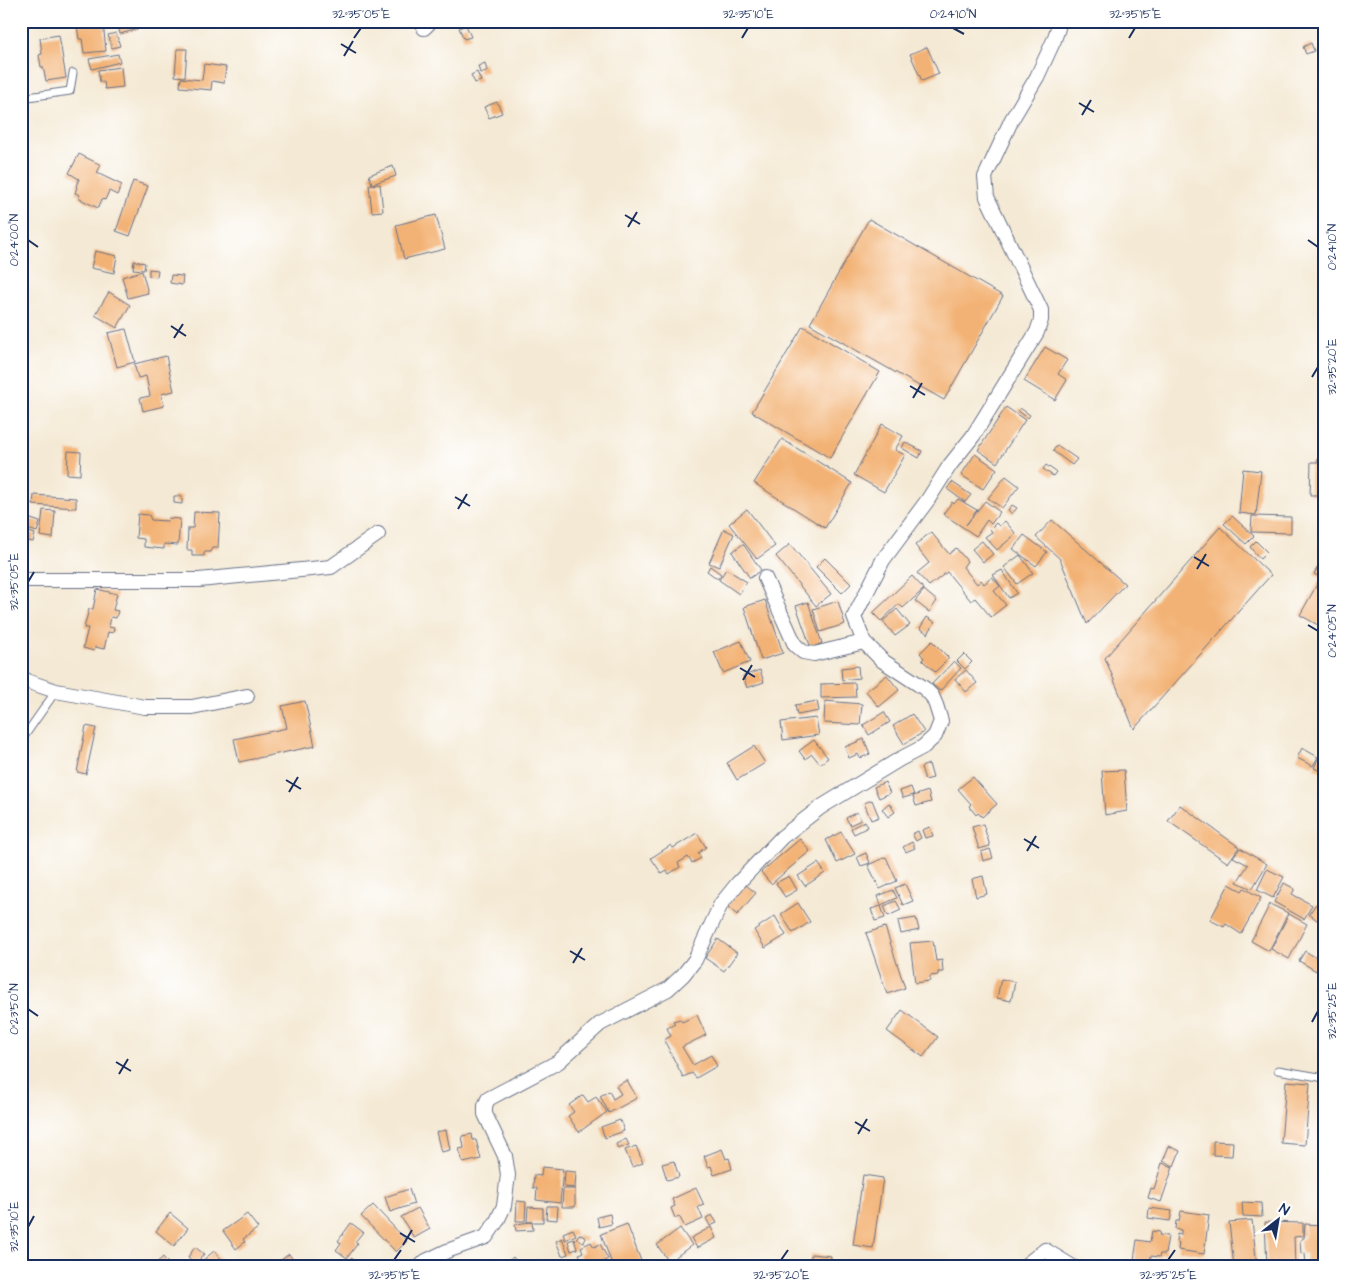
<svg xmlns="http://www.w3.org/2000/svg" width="1346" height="1288" font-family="'Architects Daughter',sans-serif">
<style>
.building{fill:#f3b275}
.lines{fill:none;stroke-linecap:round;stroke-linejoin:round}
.service-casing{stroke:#677087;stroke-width:9}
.minor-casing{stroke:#677087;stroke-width:16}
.service{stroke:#fff;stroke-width:7}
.minor{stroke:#fff;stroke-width:14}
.ticks{fill:none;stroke:#1b2f5e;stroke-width:2}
.neatline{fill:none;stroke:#1b2f5e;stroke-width:2}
.ticks-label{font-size:12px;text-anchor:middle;fill:#1b2f5e}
</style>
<rect width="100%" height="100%" fill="#fff"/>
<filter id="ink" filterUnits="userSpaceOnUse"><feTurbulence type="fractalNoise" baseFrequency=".02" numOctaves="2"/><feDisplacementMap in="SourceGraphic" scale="10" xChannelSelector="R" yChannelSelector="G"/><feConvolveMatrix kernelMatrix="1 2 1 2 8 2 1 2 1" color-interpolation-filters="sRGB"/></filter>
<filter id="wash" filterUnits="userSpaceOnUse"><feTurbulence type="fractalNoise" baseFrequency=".0096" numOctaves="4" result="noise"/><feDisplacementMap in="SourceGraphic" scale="20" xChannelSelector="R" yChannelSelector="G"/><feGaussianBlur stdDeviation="1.12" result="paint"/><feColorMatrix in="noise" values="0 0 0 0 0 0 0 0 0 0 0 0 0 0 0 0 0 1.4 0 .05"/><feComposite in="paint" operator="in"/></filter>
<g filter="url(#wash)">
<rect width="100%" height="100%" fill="#f4e9d4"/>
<g id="blocks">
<g class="building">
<polygon points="117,21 136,21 138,29 120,34"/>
<polygon points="189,21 215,21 215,26"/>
<polygon points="103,22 106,51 84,53 82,39 79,39 77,25"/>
<polygon points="466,25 471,37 464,39 459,28"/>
<polygon points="116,33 120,46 112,48 108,35"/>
<polygon points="59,35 66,78 46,81 43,67 41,67 39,55 42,54 40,38"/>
<polygon points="1311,43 1314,51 1306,54 1303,47"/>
<polygon points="927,47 939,74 922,81 910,54"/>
<polygon points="177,49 187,49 185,77 175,76"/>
<polygon points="118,54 120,62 92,69 89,59"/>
<polygon points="485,63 487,71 480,73 478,66"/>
<polygon points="204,64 226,67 224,83 212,81 211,90 180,87 181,78 202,80"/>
<polygon points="121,67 123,87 105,89 104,82 100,82 98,70"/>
<polygon points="477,72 481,81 475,83 471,75"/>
<polygon points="497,102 502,113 489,118 484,107"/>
<polygon points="79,154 101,165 97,173 122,185 117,195 109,191 105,200 102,199 98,208 78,198 80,195 75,193 77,187 76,186 79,179 69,173"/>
<polygon points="393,166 396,176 372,184 369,175"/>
<polygon points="133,181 148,186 130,236 116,231"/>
<polygon points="380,184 383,211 372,212 369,185"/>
<polygon points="436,215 445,249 404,259 396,225"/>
<polygon points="869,219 1003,296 944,400 810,324"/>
<polygon points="95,251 117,256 114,273 91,268"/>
<polygon points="134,261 145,263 144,270 133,269"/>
<polygon points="149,269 158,270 157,277 149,276"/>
<polygon points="142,271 148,293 128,298 122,277"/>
<polygon points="171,275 183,276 182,285 170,283"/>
<polygon points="109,292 130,305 117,328 95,315"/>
<polygon points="803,326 880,372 830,458 752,412"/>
<polygon points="126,329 135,362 117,367 108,333"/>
<polygon points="1045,347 1067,360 1058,374 1067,380 1055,400 1024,381"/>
<polygon points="166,356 174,391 161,394 164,406 143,411 140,398 150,396 146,376 138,378 134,364"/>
<polygon points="1006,407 1025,420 997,463 978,450"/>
<polygon points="1020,408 1030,415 1028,418 1018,411"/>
<polygon points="882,424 903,436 895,450 905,455 884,492 854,475"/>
<polygon points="782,439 852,483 825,528 754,483"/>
<polygon points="905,442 922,451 919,458 902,448"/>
<polygon points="1057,445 1077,459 1072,465 1053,451"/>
<polygon points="68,451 81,452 80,475 67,474"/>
<polygon points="975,454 997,469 983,489 961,475"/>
<polygon points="1318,458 1325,458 1325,486 1323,486 1323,495 1310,495 1311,462 1318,462"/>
<polygon points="1046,465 1056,472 1053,476 1043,469"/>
<polygon points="1243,469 1261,471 1256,515 1239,513"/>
<polygon points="1006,476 1019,486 1002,508 988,498"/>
<polygon points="952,482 971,495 965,502 947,489"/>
<polygon points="34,495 76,498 76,508 33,505"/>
<polygon points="174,496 182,496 182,504 174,503"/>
<polygon points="958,499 977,510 966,525 985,501 1000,512 991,524 987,520 976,536 943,514 952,502 954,504"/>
<polygon points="1012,505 1017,508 1012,514 1008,510"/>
<polygon points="747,509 775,546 757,559 729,524"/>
<polygon points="43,510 55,511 53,538 40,536"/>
<polygon points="194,512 220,513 218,548 212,548 210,552 204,552 204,556 192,556 192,550 187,550 188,528 193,528"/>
<polygon points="138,514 149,515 151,520 167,521 168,518 180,519 178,545 164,544 164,549 144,547 144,539 136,538"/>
<polygon points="1232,516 1254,536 1246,544 1224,524"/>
<polygon points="1252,516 1291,517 1291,533 1251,532"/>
<polygon points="28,518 40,522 37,532 24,528"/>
<polygon points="1052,520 1125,584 1087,624 1060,559 1036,537"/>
<polygon points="1005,521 1016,534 997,550 985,537 992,532 990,529 996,523 999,526"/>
<polygon points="1220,527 1271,575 1134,729 1105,658"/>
<polygon points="724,529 734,534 719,567 709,563"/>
<polygon points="23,530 35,534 33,542 21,539"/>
<polygon points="931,532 949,554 956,548 967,561 963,567 977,584 981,580 984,584 992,577 1000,586 994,591 1006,605 991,617 975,598 971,601 947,572 929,586 917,573 929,563 915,545"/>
<polygon points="1024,535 1047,552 1036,566 1013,549"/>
<polygon points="982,541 993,554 983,562 972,549"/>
<polygon points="1256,541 1267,552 1260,559 1250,547"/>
<polygon points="743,544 761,570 750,578 732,552"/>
<polygon points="790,544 831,594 816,606 776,556"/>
<polygon points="1325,554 1325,580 1314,574"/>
<polygon points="1020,555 1033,573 1017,584 1004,567"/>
<polygon points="825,558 851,584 842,593 816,567"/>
<polygon points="710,566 721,574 718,579 707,571"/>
<polygon points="726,569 747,582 739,594 719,580"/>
<polygon points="1002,570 1017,593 1009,598 993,575"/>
<polygon points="912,576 924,589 903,608 899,604 881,621 873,613"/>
<polygon points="1320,579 1325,582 1325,613 1318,625 1300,615"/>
<polygon points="97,589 117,594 113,610 118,611 116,618 111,617 109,627 114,628 113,633 108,632 104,649 95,647 94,651 83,648 88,628 84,628 89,609 93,609"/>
<polygon points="924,590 937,601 929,612 915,601"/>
<polygon points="765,600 783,653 761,660 744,607"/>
<polygon points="838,601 845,624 820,632 813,609"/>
<polygon points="808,602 822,643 811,648 796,606"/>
<polygon points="897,609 910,625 895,636 883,621"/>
<polygon points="927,617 935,622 928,634 920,628"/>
<polygon points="741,641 750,662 723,673 714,652"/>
<polygon points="932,641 949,658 935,672 922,660 924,658 920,653"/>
<polygon points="964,654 972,662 965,669 957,661"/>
<polygon points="954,661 961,668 940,691 932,684"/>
<polygon points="858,666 859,678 842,680 841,668"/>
<polygon points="760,670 764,682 747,688 743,676"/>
<polygon points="966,670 977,683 966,692 955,679"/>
<polygon points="887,675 899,690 879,707 866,691"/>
<polygon points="855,683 856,697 821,698 821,684"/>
<polygon points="305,701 315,746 239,762 234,739 287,728 282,706"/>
<polygon points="817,701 819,711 797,715 795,705"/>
<polygon points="825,701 862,704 860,725 824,723"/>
<polygon points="884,712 890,722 869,735 863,725"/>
<polygon points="912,714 924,732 904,744 893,726"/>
<polygon points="816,718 819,735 783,740 781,722"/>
<polygon points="86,726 96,728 86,774 77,772"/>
<polygon points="864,739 870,754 860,758 858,754 849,758 845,747"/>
<polygon points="814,740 828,758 820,764 812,754 805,759 799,751"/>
<polygon points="754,746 765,763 737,780 727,763"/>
<polygon points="1302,748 1318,757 1313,766 1297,758"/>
<polygon points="1319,757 1325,760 1325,773 1314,768"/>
<polygon points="929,764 933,778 925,780 921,767"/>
<polygon points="1124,770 1127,811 1105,815 1102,771"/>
<polygon points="973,777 997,804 982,817 978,813 976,815 969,806 971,804 958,789"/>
<polygon points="885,782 890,793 879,798 874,787"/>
<polygon points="911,787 914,795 903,798 900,791"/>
<polygon points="928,791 931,802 916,806 913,796"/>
<polygon points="872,800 879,817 871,820 864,803"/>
<polygon points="889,803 895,812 888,817 882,809"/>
<polygon points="1180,805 1239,847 1228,863 1168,821"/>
<polygon points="857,812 861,820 850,825 846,818"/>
<polygon points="865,821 868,827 854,834 851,828"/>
<polygon points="983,824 990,846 979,849 972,827"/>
<polygon points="930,827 933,836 925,838 922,830"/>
<polygon points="918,831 921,838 916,841 912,834"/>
<polygon points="841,832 855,854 837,863 826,840"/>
<polygon points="697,833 706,847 698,853 701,858 692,863 688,857 678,863 680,867 669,874 667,871 662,874 651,858 671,845 673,848"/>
<polygon points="800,839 810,851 771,884 761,872"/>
<polygon points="912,842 915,848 906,852 903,847"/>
<polygon points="1240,848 1267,864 1252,889 1237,882 1248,865 1233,857"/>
<polygon points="990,849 993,858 983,861 981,852"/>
<polygon points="866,853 870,863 861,866 857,857"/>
<polygon points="886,857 897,881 880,889 868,865"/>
<polygon points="818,863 825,873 805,886 798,876"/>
<polygon points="1267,869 1284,877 1273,898 1257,890"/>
<polygon points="789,876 797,890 785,897 776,883"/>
<polygon points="983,876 987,894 976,897 972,879"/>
<polygon points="1284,883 1295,889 1292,894 1312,905 1304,919 1274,902"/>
<polygon points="905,884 913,901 903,905 895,888"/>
<polygon points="1229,884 1242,891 1244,888 1261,898 1241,934 1226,924 1224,927 1210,920"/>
<polygon points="746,885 756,893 737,915 727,906"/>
<polygon points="893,890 897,898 881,905 878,896"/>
<polygon points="896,901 901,910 888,916 884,906"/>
<polygon points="798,903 810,922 793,933 781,914"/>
<polygon points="1270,904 1288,913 1269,951 1251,941"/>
<polygon points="1316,904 1325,910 1325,926 1309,914"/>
<polygon points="881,906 885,918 875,921 871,909"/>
<polygon points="1289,914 1307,924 1289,959 1271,949"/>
<polygon points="775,916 786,935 765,948 754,930"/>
<polygon points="916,918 919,930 901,934 898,921"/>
<polygon points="885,927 905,988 887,994 866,933"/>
<polygon points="718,939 737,953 724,971 705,958"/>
<polygon points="933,941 936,961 942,960 943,972 938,972 938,975 930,976 930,981 915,983 910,943"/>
<polygon points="1305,951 1325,963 1325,976 1299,961"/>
<polygon points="1001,979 1015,982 1011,1001 997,998"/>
<polygon points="902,1010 938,1037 923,1057 887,1031"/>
<polygon points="697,1015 706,1035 682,1047 693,1065 711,1055 717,1066 696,1078 692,1073 683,1077 664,1040 671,1036 667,1028 675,1024 673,1021 680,1019 682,1022"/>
<polygon points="627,1080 637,1098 609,1113 600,1096 609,1091 613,1099 621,1094 616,1086"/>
<polygon points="1286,1081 1310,1083 1305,1145 1281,1143"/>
<polygon points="583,1095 588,1102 596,1097 607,1112 579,1132 568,1116 574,1112 569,1105"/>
<polygon points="620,1120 624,1131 605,1138 601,1127"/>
<polygon points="446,1130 450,1150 441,1152 436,1132"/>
<polygon points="472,1134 473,1140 476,1140 481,1159 463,1163 459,1149 464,1148 462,1136"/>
<polygon points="626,1139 629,1145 618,1149 616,1144"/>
<polygon points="1213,1141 1233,1142 1232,1156 1213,1155"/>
<polygon points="636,1146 643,1163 632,1167 625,1150"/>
<polygon points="1169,1146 1180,1151 1174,1166 1163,1161"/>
<polygon points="722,1149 726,1159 729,1158 732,1169 714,1175 711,1166 708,1167 704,1156"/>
<polygon points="674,1161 679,1177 667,1180 662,1164"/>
<polygon points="1162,1163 1173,1167 1161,1202 1148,1198 1151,1188 1154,1189"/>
<polygon points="542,1167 563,1169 560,1203 536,1200 537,1188 533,1188 534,1175 541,1176"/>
<polygon points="565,1171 576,1172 575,1188 564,1187"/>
<polygon points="863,1175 883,1178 873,1248 853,1245"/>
<polygon points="696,1188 704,1205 698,1207 703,1219 685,1227 679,1216 675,1218 671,1208 675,1206 672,1199"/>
<polygon points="409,1189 414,1204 390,1212 385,1197"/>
<polygon points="563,1189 575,1189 575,1207 562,1207"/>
<polygon points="517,1201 526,1202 525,1221 516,1221"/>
<polygon points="1242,1202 1261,1203 1262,1217 1243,1216"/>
<polygon points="373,1205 407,1241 396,1252 361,1216"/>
<polygon points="547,1206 558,1206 557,1220 546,1219"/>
<polygon points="528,1207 543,1208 543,1222 527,1222"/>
<polygon points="418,1208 430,1229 414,1238 401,1217"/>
<polygon points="1149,1208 1172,1211 1170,1221 1148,1218"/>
<polygon points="1181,1211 1209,1215 1204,1254 1178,1250 1179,1243 1176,1241 1177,1234 1181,1235 1181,1230 1175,1229 1176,1221 1179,1221"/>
<polygon points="170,1213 188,1228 174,1246 156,1231"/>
<polygon points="247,1214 258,1228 243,1239 245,1242 236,1249 223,1231"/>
<polygon points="610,1214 612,1224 599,1227 597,1217"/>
<polygon points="712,1215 717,1223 710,1226 706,1218"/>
<polygon points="1252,1220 1257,1267 1234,1267 1229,1222"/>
<polygon points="532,1222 533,1230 516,1231 515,1224"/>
<polygon points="1265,1222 1303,1223 1303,1236 1294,1237 1295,1267 1267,1267"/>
<polygon points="351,1223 363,1232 355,1242 358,1243 347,1258 336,1250 341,1243 338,1241"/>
<polygon points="627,1224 641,1261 625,1267 613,1267 601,1234"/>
<polygon points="1305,1224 1322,1225 1325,1247 1325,1267 1306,1267 1305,1253 1301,1254 1300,1240 1304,1238"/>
<polygon points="711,1227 716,1238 697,1248 691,1238"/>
<polygon points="680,1228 692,1245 669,1262 657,1245"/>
<polygon points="573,1229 576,1235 565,1240 563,1233"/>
<polygon points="1152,1231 1160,1232 1159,1235 1168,1236 1165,1254 1160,1254 1159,1257 1151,1256 1150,1262 1134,1260 1137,1240 1150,1242"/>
<polygon points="579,1234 586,1238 584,1242 576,1239"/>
<polygon points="562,1238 568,1254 562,1256 556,1241"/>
<polygon points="574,1239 577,1249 571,1251 568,1241"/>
<polygon points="591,1242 594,1247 600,1244 608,1259 593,1267 586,1267 579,1254 583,1252 581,1247"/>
<polygon points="195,1247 204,1254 196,1264 188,1257"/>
<polygon points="214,1251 224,1262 218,1267 195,1267"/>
<polygon points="289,1254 298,1267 272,1267"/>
<polygon points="811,1254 831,1256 830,1267 810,1267"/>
<polygon points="163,1257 171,1267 152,1267"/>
<polygon points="513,1257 521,1267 502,1267"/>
<polygon points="351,1258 362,1265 361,1267 345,1267"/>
</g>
</g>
</g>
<g filter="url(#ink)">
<use href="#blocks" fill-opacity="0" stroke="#677087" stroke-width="1"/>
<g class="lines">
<defs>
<g id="service">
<polyline points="21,29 27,21"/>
<polyline points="21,98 70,91 73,73"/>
<polyline points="21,741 56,691"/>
<polyline points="1278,1070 1325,1078"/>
</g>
<g id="minor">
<polyline points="424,28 431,21"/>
<polyline points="765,578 795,645 803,652 814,654 864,642"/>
<polyline points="21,580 199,580 331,567 378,534"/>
<polyline points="21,677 29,682 56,691 145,707 192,707 247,696"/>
<polyline points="420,1267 426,1261 447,1251 486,1237 497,1221 504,1206 508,1175 505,1156 485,1114 485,1106 488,1099 558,1062 600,1024 668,989 683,975 695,960 721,904 738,883 782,837 821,807 900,759 923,747 935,736 941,721 936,705 932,696 924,688 883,661 864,642 854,617 883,560 927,501 950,465 973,436 1037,332 1041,320 1041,310 987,197 985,177 1012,119 1037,77 1054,40 1058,28 1057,21"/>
<polyline points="1026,1267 1026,1265 1045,1250 1073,1267"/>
</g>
</defs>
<use href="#service" class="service-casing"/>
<use href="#minor" class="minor-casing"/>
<use href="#service" class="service"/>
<use href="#minor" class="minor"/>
</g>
</g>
<path class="ticks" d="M953 28 964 34M354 38 361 28M742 38 748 28M1129 38 1135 28M341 44 356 53M344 56 353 41M1079 103 1094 112M1082 115 1091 100M625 215 640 224M628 227 637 212M28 240 38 247M1308 240 1318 247M171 326 186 336M174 338 183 324M1312 377 1318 367M910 386 925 395M913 398 922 383M455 497 470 506M458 509 467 494M1194 557 1209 566M1197 569 1206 554M28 582 34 572M1308 625 1318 631M740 668 755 677M743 680 752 665M286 780 301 789M289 792 298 777M1024 839 1039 848M1027 851 1036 836M570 951 585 960M573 963 582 948M28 1009 38 1016M1312 1022 1318 1011M116 1062 131 1071M119 1074 128 1059M855 1122 870 1131M858 1134 867 1119M28 1227 34 1216M400 1233 415 1242M403 1245 412 1230M394 1260 401 1250M781 1260 788 1250M1168 1260 1175 1250"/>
<rect width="1346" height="1288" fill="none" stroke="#fff" stroke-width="55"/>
<g transform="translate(1278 1220) rotate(31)" stroke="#ffffff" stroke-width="4" paint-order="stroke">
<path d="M0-4L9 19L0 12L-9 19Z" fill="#1b2f5e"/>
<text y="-8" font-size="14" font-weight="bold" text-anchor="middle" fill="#1b2f5e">N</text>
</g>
<rect x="28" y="28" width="1290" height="1232" class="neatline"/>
<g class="ticks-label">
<text x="361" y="18">32°35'05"E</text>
<text x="748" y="18">32°35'10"E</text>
<text x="953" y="18">0°24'10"N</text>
<text x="1135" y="18">32°35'15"E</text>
<text transform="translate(14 240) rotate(-90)" y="4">0°24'00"N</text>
<text transform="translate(1332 247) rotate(-90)" y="4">0°24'10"N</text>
<text transform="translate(1332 367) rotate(-90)" y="4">32°35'20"E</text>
<text transform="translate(14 582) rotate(-90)" y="4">32°35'05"E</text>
<text transform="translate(1332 631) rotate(-90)" y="4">0°24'05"N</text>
<text transform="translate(14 1009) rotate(-90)" y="4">0°23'50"N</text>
<text transform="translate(1332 1011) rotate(-90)" y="4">32°35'25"E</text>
<text transform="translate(14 1227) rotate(-90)" y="4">32°35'10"E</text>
<text x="394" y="1279">32°35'15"E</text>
<text x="781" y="1279">32°35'20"E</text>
<text x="1168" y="1279">32°35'25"E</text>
</g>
</svg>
